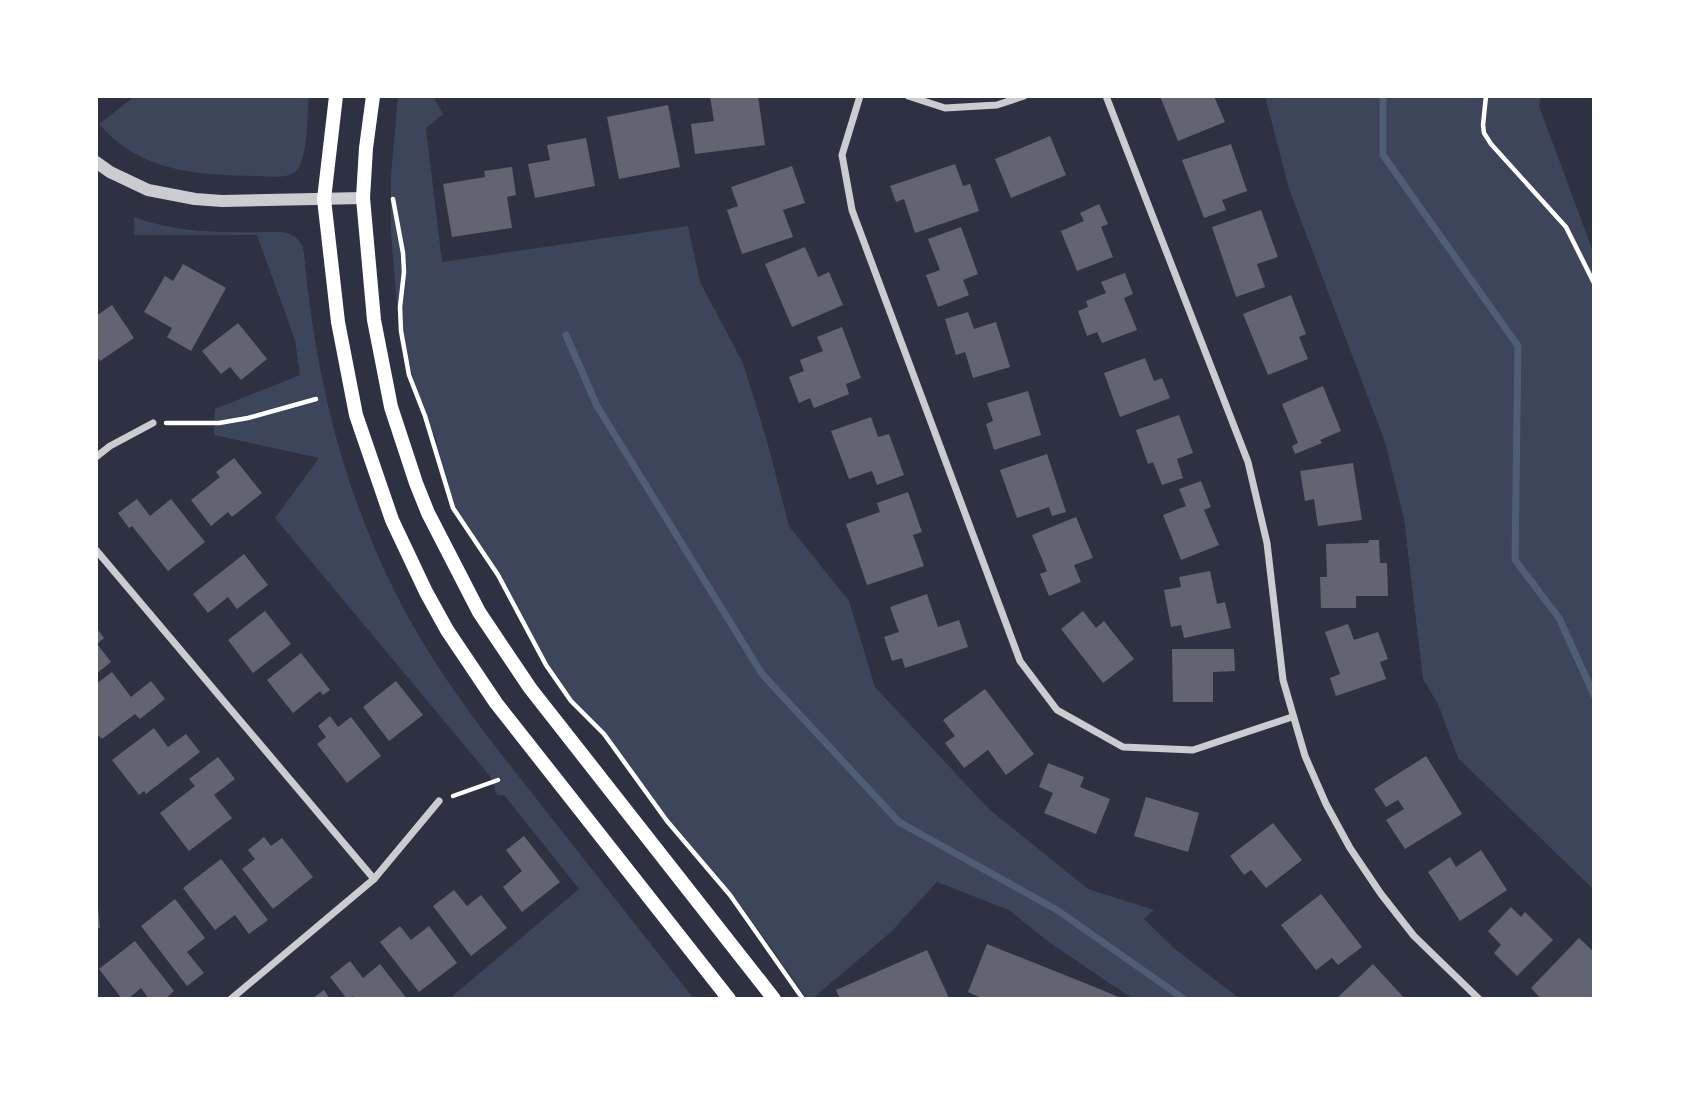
<svg xmlns="http://www.w3.org/2000/svg" width="1690" height="1095" font-family="'Alegreya Sans',sans-serif">
<style>
.green{fill:#3c4559}
.lines{fill:none;stroke-linecap:round;stroke-linejoin:round}
.stream{stroke:#4f5d75;stroke-width:7}
.building{fill:#626471}
.path{stroke:#fff;stroke-width:4.5}
.minor{stroke:#caccd0;stroke-width:7}
.tertiary{stroke:#caccd0;stroke-width:12}
.secondary{stroke:#fff;stroke-width:14}
</style>
<rect width="100%" height="100%" fill="#2d3142"/>
<g class="green">
<path d="M135 96H309C307 113 308 158 297 170 288 180 269 176 256 176 197 175 140 172 99 124Z"/>
<polygon points="398,96 433,96 443,114 426,128 442,262 688,226 700,282 743,363 767,441 789,526 849,601 875,687 989,809 1088,889 1154,910 1144,919 1175,949 1240,999 1133,999 1050,943 1009,910 937,882 891,932 812,999 807,999 737,900 681,841 604,734 592,726 558,685 501,580 458,517 445,483 436,439 417,392 401,332 397,305 391,233 391,176"/>
<polygon points="1265,96 1541,96 1539,106 1594,254 1594,890 1458,758 1438,704 1423,679 1404,519 1385,442 1289,189"/>
<path d="M134 217C182 235 231 232 282 232 295 234 302 241 304 253 315 373 342 487 396 594 435 672 489 739 543 807 593 871 644 935 694 999H449L579 889 504 795H497L491 778 484 769 275 518 319 458 214 435 215 409 300 375 295 340 257 235H134Z"/>
</g>
<g class="lines">
<g class="stream">
<polyline points="1383,96 1383,155 1518,346 1515,560 1559,618 1594,695"/>
<polyline points="566,335 597,406 762,674 899,822 1057,910 1184,999"/>
</g>
</g>
<g class="building">
<polygon points="710,96 758,96 765,145 695,154 691,124 714,121"/>
<polygon points="1160,96 1214,96 1225,122 1178,141"/>
<polygon points="668,105 680,167 619,179 607,117"/>
<polygon points="1050,136 1066,175 1011,198 995,159"/>
<polygon points="586,138 595,186 535,198 528,164 550,160 547,145"/>
<polygon points="1231,144 1247,191 1222,200 1226,210 1204,218 1182,160"/>
<polygon points="955,164 963,186 970,184 979,211 915,233 904,199 896,202 890,186"/>
<polygon points="792,166 805,203 783,210 793,237 742,254 727,210 738,206 731,187"/>
<polygon points="512,167 516,195 507,197 512,228 452,237 443,184 485,177 484,171"/>
<polygon points="1099,204 1108,224 1101,227 1113,257 1077,271 1061,231 1084,221 1080,213"/>
<polygon points="1261,210 1278,257 1257,264 1265,287 1236,297 1212,227"/>
<polygon points="961,227 978,274 963,280 969,295 938,307 926,275 940,270 928,239"/>
<polygon points="805,247 818,277 829,272 843,305 792,327 765,264"/>
<polygon points="183,264 226,288 191,351 167,337 172,328 144,312 165,276 173,281"/>
<polygon points="1125,273 1133,294 1124,298 1137,330 1102,343 1097,332 1087,336 1078,311 1088,307 1086,301 1106,293 1101,282"/>
<polygon points="1291,295 1306,334 1299,337 1308,359 1268,375 1243,314"/>
<polygon points="112,305 134,338 100,361 96,355 96,316"/>
<polygon points="968,312 974,329 996,322 1010,367 973,378 965,352 956,355 945,319"/>
<polygon points="238,323 267,359 241,380 230,367 221,374 202,351"/>
<polygon points="842,327 861,378 846,384 849,394 814,408 810,398 799,403 789,377 804,371 800,360 823,351 817,337"/>
<polygon points="1145,358 1154,381 1162,378 1170,398 1120,417 1104,373"/>
<polygon points="1323,386 1341,431 1320,440 1322,443 1295,454 1292,446 1298,443 1282,404"/>
<polygon points="1028,391 1041,435 994,450 986,424 993,421 987,403"/>
<polygon points="1179,415 1193,453 1177,459 1183,478 1162,485 1153,462 1148,464 1136,430"/>
<polygon points="871,417 878,437 889,434 904,475 877,485 872,471 849,479 831,431"/>
<polygon points="1047,454 1066,512 1052,516 1049,507 1017,518 1000,470"/>
<polygon points="234,458 262,493 232,517 228,512 211,526 191,500 220,477 216,472"/>
<polygon points="1353,463 1362,520 1318,526 1314,499 1305,501 1300,471"/>
<polygon points="1201,481 1211,507 1204,510 1219,545 1181,560 1163,515 1186,506 1179,489"/>
<polygon points="908,492 922,532 913,535 924,566 867,585 846,524 880,512 877,503"/>
<polygon points="137,499 150,516 171,499 205,542 168,571 132,526 129,528 118,513"/>
<polygon points="1076,517 1093,558 1074,565 1081,582 1049,596 1040,574 1047,571 1032,535"/>
<polygon points="1369,540 1379,540 1380,563 1387,563 1388,596 1356,596 1356,608 1321,608 1320,577 1327,577 1326,544 1368,543"/>
<polygon points="244,554 268,585 237,609 228,597 208,613 193,594"/>
<polygon points="1210,571 1217,604 1225,602 1231,628 1184,638 1181,625 1171,627 1164,590 1181,587 1179,577"/>
<polygon points="927,594 938,627 959,620 968,647 905,668 902,658 892,661 884,637 899,632 890,607"/>
<polygon points="265,611 291,644 253,673 228,640"/>
<polygon points="1083,611 1096,628 1104,621 1134,659 1103,683 1061,629"/>
<polygon points="1348,624 1354,640 1378,632 1388,659 1380,662 1386,679 1336,696 1330,678 1340,674 1325,632"/>
<polygon points="96,627 104,638 97,644 111,662 96,674"/>
<polygon points="1172,649 1234,649 1235,671 1213,672 1213,702 1173,702"/>
<polygon points="301,653 330,690 323,695 320,691 293,713 267,680"/>
<polygon points="112,672 131,697 151,681 165,699 140,719 135,714 102,739 96,733 96,684"/>
<polygon points="396,681 423,715 389,741 363,707"/>
<polygon points="985,689 1034,754 1006,775 988,750 964,768 945,743 955,736 943,720"/>
<polygon points="330,716 338,727 351,717 381,756 347,783 317,744 326,737 318,726"/>
<polygon points="154,728 168,747 186,734 200,752 146,794 144,791 139,795 112,760"/>
<polygon points="1426,756 1462,814 1405,849 1386,820 1404,809 1398,800 1386,807 1374,789"/>
<polygon points="218,757 235,779 214,795 232,818 189,851 160,813 195,786 189,779"/>
<polygon points="1048,763 1084,777 1080,787 1110,799 1096,834 1044,813 1053,793 1039,787"/>
<polygon points="1146,797 1199,813 1188,852 1134,836"/>
<polygon points="1273,823 1302,860 1266,888 1251,870 1244,875 1230,856"/>
<polygon points="524,836 560,882 522,912 503,887 522,871 506,850"/>
<polygon points="264,837 271,846 282,838 313,877 273,909 242,869 255,859 248,850"/>
<polygon points="1481,850 1507,890 1460,921 1428,872 1450,857 1456,867"/>
<polygon points="221,859 268,920 249,934 235,915 215,930 183,888"/>
<polygon points="454,890 467,906 481,895 507,928 471,956 433,906"/>
<polygon points="1321,894 1362,947 1338,965 1332,958 1316,970 1281,925"/>
<polygon points="175,899 205,938 187,952 204,973 187,986 141,926"/>
<polygon points="1511,907 1521,917 1525,912 1553,940 1517,976 1494,953 1501,945 1488,931"/>
<polygon points="96,908 98,908 100,928 96,929"/>
<polygon points="400,926 411,940 429,926 457,963 419,992 380,942"/>
<polygon points="1579,938 1594,952 1594,999 1541,999 1531,988"/>
<polygon points="135,941 174,991 165,999 149,999 141,988 128,999 122,999 99,969"/>
<polygon points="987,944 1102,990 1123,999 984,999 968,992"/>
<polygon points="927,950 949,998 840,999 836,990"/>
<polygon points="350,961 363,978 380,964 407,999 354,999 353,996 347,999 330,977"/>
<polygon points="1373,964 1405,999 1336,999"/>
<polygon points="324,990 330,999 312,999"/>
</g>
<g class="lines">
<g class="path">
<polyline points="1486,96 1483,125 1484,133 1491,144 1566,227 1594,283"/>
<polyline points="393,199 403,253 404,272 400,307 401,331 409,375 425,416 453,508 498,575 546,665 571,701 604,734 667,821 730,895 803,999"/>
<polyline points="166,423 219,423 248,418 316,399"/>
<polyline points="453,796 498,780"/>
</g>
<g class="minor">
<polyline points="860,96 842,155 852,210 1020,661 1057,710 1123,747 1193,750 1292,717"/>
<polyline points="908,96 945,108 997,105 1024,96"/>
<polyline points="1106,96 1248,462 1267,543 1283,680 1305,756 1326,804 1350,848 1381,894 1414,936 1479,999"/>
<polyline points="96,457 110,446 153,423"/>
<polyline points="96,550 374,879"/>
<polyline points="231,999 374,879 439,801"/>
</g>
<polyline class="tertiary" points="96,162 110,172 148,190 195,199 222,201 363,198"/>
<g class="secondary">
<polyline points="336,96 324,199 338,322 356,415 392,520 426,592 447,630 496,703 729,999"/>
<polyline points="373,96 366,148 363,198 374,320 391,407 416,483 428,513 479,612 530,688 774,999"/>
</g>
</g>
<rect width="1690" height="1095" fill="none" stroke="#ffffff" stroke-width="196"/>
</svg>
